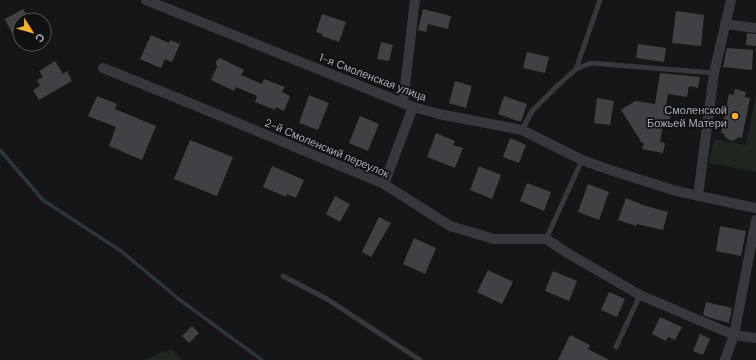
<svg xmlns="http://www.w3.org/2000/svg" width="756" height="360" font-family="'DM Sans',sans-serif">
<style>
.green{fill:#1e261f}
.lines{fill:none;stroke-linecap:round;stroke-linejoin:round}
.stream{stroke:#2c353c;stroke-width:3.5}
.building{fill:#404145}
.lane{stroke:#37383d;stroke-width:5}
.street{stroke:#37383d;stroke-width:10}
.poi-dot{fill:#f2b134;stroke:#111113;stroke-width:1.5}
.labels{text-anchor:middle;stroke-width:3.5;stroke-linejoin:round;paint-order:stroke}
.street-label{font-size:11px;fill:#a8adb8;stroke:#111113}
.poi-label{font-size:11px;fill:#a8adb8;stroke:#111113;text-anchor:end}
</style>
<rect width="100%" height="100%" fill="#161618"/>
<g class="green">
<polygon points="756,94 756,172 709,163 714,139 746,145"/>
<polygon points="171,349 182,360 144,360"/>
</g>
<g class="lines">
<polyline class="stream" points="0,150 43,200 121,251 180,300 262,360"/>
</g>
<g class="building">
<polygon points="23,9 30,20 20,20 20,47 5,20 3,20"/>
<polygon points="423,9 451,16 448,29 428,24 426,32 418,30"/>
<polygon points="676,11 704,15 701,46 672,43"/>
<polygon points="322,14 346,22 339,42 322,36 322,34 316,32"/>
<polygon points="747,33 756,34 756,46 746,45"/>
<polygon points="151,35 169,43 170,40 180,44 172,62 165,59 161,68 140,59"/>
<polygon points="381,42 393,45 389,61 377,59"/>
<polygon points="638,44 666,48 664,62 636,58"/>
<polygon points="727,48 753,50 752,70 723,67"/>
<polygon points="527,52 549,57 545,73 523,68"/>
<polygon points="220,58 244,70 241,75 262,84 264,79 285,87 282,92 290,96 284,111 276,107 275,110 255,102 257,96 236,87 234,91 211,80 217,67 216,64 216,61"/>
<polygon points="55,61 63,74 67,71 72,81 39,100 33,90 40,86 37,80 43,77 39,71"/>
<polygon points="660,73 700,77 698,88 689,86 687,97 668,94 665,112 671,113 669,125 663,124 660,142 665,143 663,153 642,149 644,143 642,143 621,110 635,101 655,104"/>
<polygon points="455,81 472,86 466,108 449,103"/>
<polygon points="735,89 746,92 745,97 750,98 742,138 739,137 735,140 731,141 725,137 724,134 721,133 729,94 734,95"/>
<polygon points="309,95 329,103 318,130 299,123"/>
<polygon points="97,96 117,104 115,109 156,126 142,160 109,146 116,127 88,116"/>
<polygon points="504,96 527,104 521,122 498,114"/>
<polygon points="597,98 614,101 610,125 594,123"/>
<polygon points="360,116 379,124 368,151 349,143"/>
<polygon points="436,133 455,141 453,145 463,148 455,168 427,157"/>
<polygon points="510,138 526,145 519,163 503,157"/>
<polygon points="190,140 233,157 217,196 174,179"/>
<polygon points="272,166 304,180 296,198 287,194 286,197 263,187"/>
<polygon points="479,166 501,175 492,199 470,190"/>
<polygon points="527,183 551,192 544,211 520,201"/>
<polygon points="588,184 609,192 599,220 578,212"/>
<polygon points="335,196 350,204 340,222 326,214"/>
<polygon points="626,198 643,205 668,212 663,230 637,224 636,226 618,220"/>
<polygon points="379,217 391,223 371,257 362,252"/>
<polygon points="720,226 746,231 741,256 716,251"/>
<polygon points="414,238 436,248 425,274 403,264"/>
<polygon points="488,270 513,282 502,304 477,292"/>
<polygon points="553,271 577,281 569,301 545,291"/>
<polygon points="609,292 625,299 617,317 601,310"/>
<polygon points="706,302 732,308 729,323 714,319 703,315"/>
<polygon points="660,317 682,327 675,340 668,337 666,341 652,334"/>
<polygon points="192,326 199,333 189,343 182,336"/>
<polygon points="700,334 710,339 703,355 693,351"/>
<polygon points="570,335 590,345 588,349 609,360 558,360"/>
</g>
<g class="lines">
<g class="lane">
<polyline points="576,69 600,0"/>
<polyline points="522,130 532,111 553,90 576,69 591,63 714,73"/>
<polyline points="546,239 582,160"/>
<polyline points="283,276 327,299 420,360"/>
<polyline points="616,347 640,295"/>
</g>
<g class="street">
<polyline points="146,0 413,107 439,114 522,130 582,160 610,170 676,191 756,208"/>
<polyline points="725,24 756,28"/>
<polyline points="103,68 192,104 384,184 450,226 494,239 546,239 569,254 640,295 734,335 756,338"/>
<polyline points="403,103 415,0"/>
<polyline points="384,184 413,107"/>
<polyline points="698,196 714,73 731,0"/>
<polyline points="725,360 734,335 756,220"/>
</g>
</g>
<circle class="poi-dot" cx="735" cy="116" r="4"/>
<g class="labels">
<g class="street-label">
<text transform="translate(373 77) rotate(21)" y="4">1-я Смоленская улица</text>
<text transform="translate(327 148) rotate(23)" y="4">2-й Смоленский переулок</text>
</g>
<g class="poi-label">
<text x="727" y="114">Смоленской<tspan x="727" dy="13">Божьей Матери</tspan></text>
</g>
</g>
<g transform="translate(32 32) rotate(127)"><circle r="19" fill="#111113" stroke="#4d4f55"/>
<path d="M0-3L7 15L0 10L-7 15Z" fill="#f2b134"/>
<text y="-6" font-size="11" font-weight="bold" text-anchor="middle" fill="#a8adb8">С</text>
</g>
</svg>
